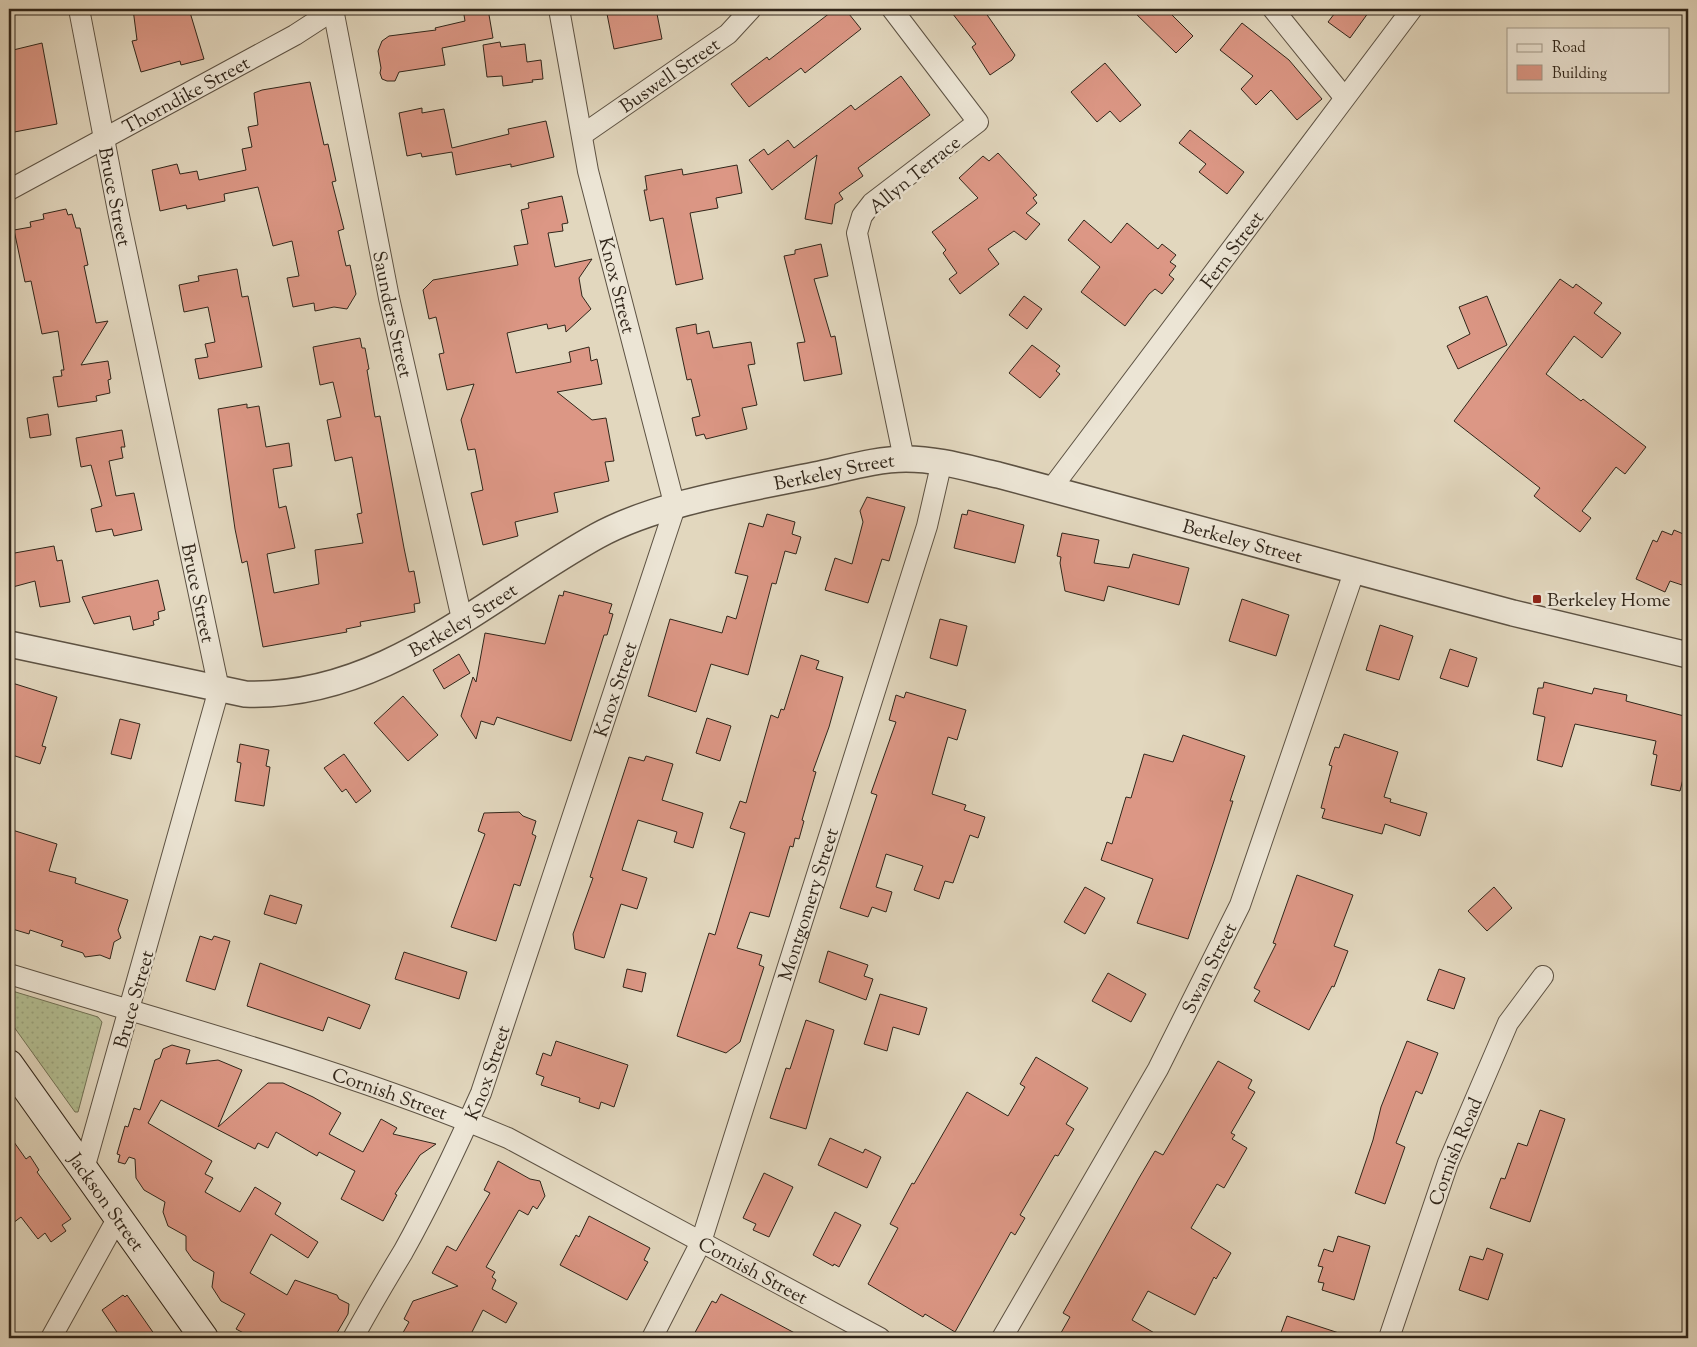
<svg xmlns="http://www.w3.org/2000/svg" width="1697" height="1347" font-family="'Sorts Mill Goudy',serif">
<style>
.grass{fill:url(#grass-dots);stroke:#727256}
.building{fill:#dc9785;stroke:#31261a}
.lines{fill:none;stroke-linecap:round;stroke-linejoin:round}
.minor-casing{stroke:#5d5243;stroke-width:22}
.tertiary-casing{stroke:#5d5243;stroke-width:28}
.secondary-casing{stroke:#31261a;stroke-width:30}
.minor{stroke:#ece5d5;stroke-width:20}
.tertiary{stroke:#ece5d5;stroke-width:25}
.secondary{stroke:#ece5d5;stroke-width:28}
.poi-dot{fill:#8f2418;stroke:#ece5d5;stroke-width:2}
.labels{text-anchor:middle;stroke-width:5;stroke-linejoin:round;paint-order:stroke}
.street-label{font-size:19px;fill:#31261a;stroke:#ece5d5}
.poi-label{font-size:19px;fill:#31261a;stroke:#ece5d5;text-anchor:start}
</style>
<defs>
<pattern id="grass-dots" width="8" height="8" patternUnits="userSpaceOnUse" patternTransform="scale(1.25)"><rect width="8" height="8" fill="#b3be92"/><path d="M2 2h.1M6 6h.1" fill="none" stroke="#9aa37d" stroke-width="1.8" stroke-linecap="round"/></pattern>
</defs>
<rect width="100%" height="100%" fill="#e2d7be"/>
<filter id="stains"><feTurbulence type="fractalNoise" baseFrequency=".004" numOctaves="4"/><feColorMatrix values="0 0 0 0 .2 0 0 0 0 .09 0 0 0 0 .02 0 0 0 .5 -.17"/></filter>
<radialGradient id="worn" r=".72"><stop offset=".6" stop-color="#630" stop-opacity="0"/><stop offset="1" stop-color="#630" stop-opacity=".3"/></radialGradient>
<polygon class="grass" points="9,990 98,1017 102,1022 78,1112 75,1112 9,1020"/>
<g class="building">
<polygon points="133,9 189,9 204,59 181,65 180,61 141,72 132,41 137,40"/>
<polygon points="463,9 488,9 493,38 442,48 445,65 399,72 395,81 387,81 382,79 380,73 381,68 378,51 382,41 389,36 436,30 435,28 465,21"/>
<polygon points="606,9 656,9 662,39 614,49"/>
<polygon points="835,9 845,9 861,29 805,73 801,68 749,107 731,84 767,57 769,60"/>
<polygon points="949,9 983,9 1015,55 1012,60 990,75 972,47 976,44"/>
<polygon points="1131,9 1166,9 1193,36 1176,53"/>
<polygon points="1338,9 1371,9 1350,38 1328,22"/>
<polygon points="1242,23 1289,60 1322,99 1297,120 1271,90 1256,105 1241,89 1253,76 1220,50"/>
<polygon points="500,42 501,47 525,44 527,62 541,60 543,79 532,80 533,82 503,86 502,76 487,77 483,45"/>
<polygon points="42,43 57,124 9,133 9,51"/>
<polygon points="1105,63 1141,105 1120,122 1110,111 1097,122 1071,92"/>
<polygon points="901,76 930,115 858,168 863,176 839,193 843,199 835,204 832,224 805,219 817,155 772,190 749,160 764,149 768,155 788,140 794,148 851,105 855,110"/>
<polygon points="310,82 324,145 328,144 336,181 332,182 344,229 338,231 346,266 350,265 356,294 347,309 334,307 315,311 314,303 293,307 287,278 299,276 292,241 273,246 258,187 224,194 225,201 187,209 186,205 160,211 152,170 177,164 180,174 197,171 199,180 246,170 242,149 252,147 248,127 258,125 254,93 262,90"/>
<polygon points="422,108 422,113 444,109 452,148 509,134 508,129 546,121 554,157 511,167 511,164 456,175 452,152 422,157 421,153 407,156 399,113"/>
<polygon points="1190,130 1244,172 1227,194 1199,172 1206,164 1179,143"/>
<polygon points="998,153 1037,195 1033,198 1037,203 1026,213 1040,224 1026,240 1014,231 988,249 999,264 960,294 949,279 957,273 943,253 946,250 932,232 978,198 959,178 983,156 989,161"/>
<polygon points="737,165 742,193 716,198 718,208 690,213 703,279 676,285 663,218 650,221 644,190 647,190 645,176 682,169 683,175"/>
<polygon points="562,196 568,223 562,224 563,231 548,233 555,267 592,259 579,278 582,296 591,309 566,332 565,325 548,329 547,324 507,333 516,373 571,362 569,352 589,347 591,361 597,359 602,384 557,392 592,420 606,418 614,461 605,462 609,481 554,493 558,512 515,522 518,536 483,545 471,493 483,490 475,449 468,450 461,420 474,384 447,390 439,354 444,353 436,317 429,319 423,290 433,280 518,265 514,246 528,244 521,210 529,208 528,203"/>
<polygon points="66,209 68,215 72,214 76,228 80,228 88,265 84,266 96,323 108,321 81,365 108,361 111,379 108,380 110,393 96,396 97,401 58,407 53,377 62,376 61,370 64,370 58,331 42,334 31,281 25,282 14,230 31,227 30,222 44,219 43,214"/>
<polygon points="1084,220 1111,243 1127,223 1158,249 1162,244 1176,255 1170,262 1176,266 1169,275 1174,279 1162,294 1155,289 1149,294 1125,326 1081,292 1100,267 1068,240"/>
<polygon points="821,244 828,276 814,279 831,337 835,336 842,374 804,381 797,343 805,342 784,256 795,254 795,250"/>
<polygon points="237,269 242,297 248,296 262,367 199,379 195,359 208,357 205,344 215,342 208,307 184,312 179,285 199,281 198,276"/>
<polygon points="1560,279 1573,288 1576,284 1602,303 1594,313 1621,333 1602,358 1574,336 1546,374 1581,401 1583,399 1646,447 1625,474 1616,467 1582,511 1591,518 1580,532 1534,496 1540,488 1454,421"/>
<polygon points="1024,296 1042,309 1027,329 1009,315"/>
<polygon points="1487,296 1507,345 1458,369 1447,346 1470,334 1459,307"/>
<polygon points="696,324 697,334 709,331 713,348 751,342 755,364 748,365 757,405 742,408 747,429 706,439 704,434 696,436 692,418 700,416 691,379 687,380 676,328"/>
<polygon points="360,338 362,348 365,348 369,369 367,370 375,417 380,416 404,548 409,572 414,571 420,603 414,604 415,612 360,622 361,626 346,629 347,632 263,647 247,561 242,563 235,529 218,409 247,404 247,408 259,406 266,447 289,443 292,466 273,469 279,508 286,506 295,548 267,554 274,593 319,584 315,550 363,543 357,514 362,513 352,457 335,461 327,420 341,417 333,382 320,385 313,347"/>
<polygon points="1032,345 1060,366 1056,371 1060,374 1040,398 1009,373"/>
<polygon points="48,414 51,435 30,438 27,418"/>
<polygon points="122,430 125,447 121,447 123,458 109,461 116,496 134,493 142,530 114,536 112,529 96,532 91,509 102,506 91,465 81,467 76,438"/>
<polygon points="867,497 905,507 889,561 882,559 868,603 825,590 835,558 852,564 863,522 860,511"/>
<polygon points="968,510 1024,525 1015,563 954,548 962,514 967,515"/>
<polygon points="767,514 795,522 792,534 801,537 796,554 785,551 776,584 772,583 748,675 711,664 696,712 648,696 670,619 722,633 727,616 736,619 748,576 735,573 749,523 763,527"/>
<polygon points="1674,530 1688,536 1688,587 1670,581 1665,592 1636,579 1653,540 1657,542 1662,531 1672,535"/>
<polygon points="1062,533 1099,540 1094,563 1129,568 1133,554 1189,568 1179,605 1108,586 1104,601 1065,591 1060,563 1061,557 1057,556"/>
<polygon points="54,546 57,561 62,560 70,602 40,607 35,581 9,588 9,554"/>
<polygon points="158,580 165,610 158,612 159,619 153,621 154,625 133,630 130,616 94,624 82,597"/>
<polygon points="564,591 612,604 609,613 613,614 607,635 604,635 571,741 497,717 494,725 481,721 476,739 461,716 473,677 476,682 485,633 545,644 559,595 563,596"/>
<polygon points="1242,599 1289,615 1276,656 1229,641"/>
<polygon points="940,619 967,626 957,666 930,658"/>
<polygon points="1380,625 1413,636 1399,680 1366,670"/>
<polygon points="1450,649 1477,658 1468,687 1440,678"/>
<polygon points="459,654 470,673 444,689 433,670"/>
<polygon points="801,655 819,661 816,669 843,677 829,727 813,771 816,772 802,820 804,821 799,839 795,838 793,847 790,846 769,917 750,912 737,948 762,955 759,965 764,967 740,1042 726,1053 677,1036 709,933 715,935 745,833 730,828 740,801 746,803 771,715 778,718 781,709 784,710"/>
<polygon points="9,682 57,697 42,746 46,747 40,764 9,754"/>
<polygon points="1544,682 1592,694 1594,688 1627,695 1626,701 1688,717 1688,776 1684,775 1680,791 1651,785 1657,755 1653,754 1656,741 1575,724 1562,767 1537,760 1545,717 1533,714 1538,688 1543,688"/>
<polygon points="906,692 966,710 957,740 948,737 932,794 966,805 964,810 985,817 978,838 970,835 953,883 945,881 939,899 914,890 923,866 886,854 876,887 892,892 886,912 872,907 868,917 840,908 877,795 871,793 896,722 889,720 896,695 904,698"/>
<polygon points="403,696 438,735 408,761 374,723"/>
<polygon points="707,718 731,726 720,761 696,753"/>
<polygon points="120,719 140,724 131,759 111,754"/>
<polygon points="1344,734 1398,752 1384,797 1391,799 1390,802 1427,813 1420,836 1385,824 1382,834 1322,818 1325,809 1321,808 1332,766 1329,765 1335,747 1339,748"/>
<polygon points="1183,735 1245,756 1230,801 1233,801 1214,861 1188,939 1137,923 1153,879 1101,860 1107,842 1112,844 1126,797 1131,798 1144,754 1173,762"/>
<polygon points="240,744 269,750 266,766 270,767 264,806 235,801 241,763 237,762"/>
<polygon points="344,754 371,791 356,803 346,789 342,792 324,768"/>
<polygon points="646,756 673,764 662,800 703,813 693,848 674,842 677,832 638,820 622,870 647,878 637,909 621,904 604,958 575,949 573,934 593,878 590,877 629,757 644,761"/>
<polygon points="519,812 523,816 536,821 532,834 536,836 520,886 514,884 496,941 451,927 485,834 478,831 484,813"/>
<polygon points="9,829 57,844 49,871 76,878 75,883 128,900 118,930 121,938 114,942 110,959 100,955 85,957 83,953 61,946 63,941 30,930 29,934 9,928"/>
<polygon points="1297,875 1353,895 1334,946 1348,951 1334,987 1332,986 1309,1030 1254,1001 1260,991 1254,988 1276,944 1273,943"/>
<polygon points="1085,887 1105,898 1085,934 1064,922"/>
<polygon points="1494,887 1512,908 1487,931 1468,911"/>
<polygon points="270,895 302,905 296,924 264,914"/>
<polygon points="200,936 212,940 214,936 230,941 215,990 186,981"/>
<polygon points="828,951 868,965 864,976 873,979 866,1000 819,982"/>
<polygon points="404,952 467,972 459,999 395,979"/>
<polygon points="260,963 370,1005 360,1029 328,1017 323,1031 247,1006"/>
<polygon points="627,969 646,973 642,992 623,987"/>
<polygon points="1439,969 1465,978 1454,1009 1427,1000"/>
<polygon points="1108,973 1146,994 1131,1022 1092,1001"/>
<polygon points="880,994 927,1008 919,1035 893,1027 887,1051 864,1044"/>
<polygon points="806,1020 834,1030 806,1129 770,1118 786,1068 790,1069"/>
<polygon points="556,1041 628,1065 614,1107 601,1102 599,1109 579,1102 580,1098 541,1085 544,1077 536,1074 543,1053 551,1056"/>
<polygon points="1407,1041 1438,1053 1422,1094 1416,1091 1396,1143 1405,1147 1385,1204 1355,1193 1373,1140 1381,1107"/>
<polygon points="172,1045 190,1050 186,1064 218,1060 242,1070 218,1127 268,1083 283,1083 313,1097 341,1113 329,1134 363,1152 381,1119 397,1128 393,1134 436,1144 420,1155 395,1194 397,1195 383,1221 341,1199 355,1171 319,1152 317,1156 276,1132 268,1148 258,1143 255,1149 161,1100 148,1123 212,1161 205,1174 213,1178 205,1192 240,1212 255,1187 281,1203 275,1214 318,1242 308,1258 271,1234 250,1273 287,1295 295,1280 337,1295 339,1299 349,1304 348,1314 334,1338 253,1338 236,1329 245,1314 221,1301 212,1287 214,1272 193,1260 186,1250 186,1236 168,1226 163,1212 165,1202 144,1190 136,1178 135,1159 129,1157 125,1164 118,1162 120,1155 117,1154 125,1126 128,1127 134,1108 140,1110 155,1060 160,1058 163,1049"/>
<polygon points="1036,1057 1088,1088 1066,1124 1074,1129 1058,1156 1055,1155 1020,1215 1025,1218 1015,1235 1011,1232 955,1332 925,1314 923,1317 868,1284 898,1228 890,1224 912,1183 914,1184 967,1092 1008,1116 1025,1087 1020,1084"/>
<polygon points="1218,1061 1252,1080 1248,1088 1255,1092 1231,1133 1235,1135 1232,1139 1247,1148 1224,1188 1217,1184 1191,1228 1231,1253 1216,1279 1214,1277 1195,1315 1148,1291 1132,1320 1163,1338 1058,1338 1070,1317 1063,1313 1139,1178 1155,1151 1163,1155"/>
<polygon points="1540,1110 1565,1119 1530,1222 1490,1208 1501,1178 1505,1179 1518,1143 1527,1146"/>
<polygon points="9,1135 26,1159 30,1156 39,1170 37,1172 71,1219 62,1225 66,1231 51,1242 45,1233 38,1239 21,1217 9,1226"/>
<polygon points="830,1138 863,1153 865,1149 881,1157 867,1188 818,1165"/>
<polygon points="498,1161 530,1179 540,1181 545,1196 537,1209 533,1206 528,1215 519,1210 486,1267 495,1272 492,1277 496,1280 492,1289 517,1303 506,1323 483,1310 469,1338 400,1338 409,1322 404,1319 413,1301 458,1286 432,1273 447,1246 456,1251 490,1193 484,1190"/>
<polygon points="764,1173 793,1187 769,1237 753,1230 756,1224 743,1218"/>
<polygon points="835,1212 861,1225 839,1267 834,1264 833,1266 813,1255"/>
<polygon points="589,1216 650,1248 644,1260 648,1262 627,1300 560,1265 576,1235 579,1237"/>
<polygon points="1338,1236 1370,1246 1354,1300 1322,1290 1324,1283 1318,1282 1323,1267 1318,1266 1324,1249 1333,1252"/>
<polygon points="1487,1248 1503,1254 1488,1300 1459,1290 1470,1256 1483,1260"/>
<polygon points="721,1294 763,1316 804,1338 692,1338 712,1301 716,1303"/>
<polygon points="123,1295 125,1297 127,1295 157,1338 121,1338 102,1310"/>
<polygon points="1287,1316 1345,1335 1344,1338 1279,1338"/>
</g>
<g class="lines">
<defs>
<g id="minor">
<path id="s1" d="M79 9 118 211 219 689 84 1169"/>
<path id="s2" d="M333 9 389 298 462 619"/>
<polyline points="892,9 978,122 872,203 862,216 857,233 904,459"/>
<polyline points="1273,9 1344,97"/>
<path id="s3" d="M582 135 728 34 751 9"/>
<path id="s4" d="M9 190 295 35 335 9"/>
<path id="s5" d="M1051 489 1412 9"/>
<path id="s6" d="M9 974C176 1025 347 1070 508 1138L880 1338"/>
<polyline points="51,1338 117,1219"/>
<path id="s7" d="M353 1338C369 1309 386 1280 403 1252 432 1200 457 1147 481 1093L675 507 588 171 559 9"/>
<path id="s8" d="M652 1338 701 1242 927 526 942 461"/>
<path id="s9" d="M1002 1338 1158 1069 1240 905 1354 572"/>
<path id="s10" d="M1389 1338 1448 1163 1508 1023 1543 976"/>
</g>
<g id="tertiary">
<path id="s11" d="M9 644 245 694C382 699 485 598 597 536 657 503 747 489 815 475 844 469 876 459 906 459 938 459 967 468 998 475L1513 613 1688 655"/>
</g>
<g id="secondary">
<path id="s12" d="M9 1064 204 1338"/>
</g>
</defs>
<use href="#minor" class="minor-casing"/>
<use href="#tertiary" class="tertiary-casing"/>
<use href="#secondary" class="secondary-casing"/>
<use href="#minor" class="minor"/>
<use href="#tertiary" class="tertiary"/>
<use href="#secondary" class="secondary"/>
</g>
<rect class="poi-dot" x="1532" y="594" width="10" height="10" rx="2.5"/>
<g class="labels">
<g class="street-label">
<text dy="7" stroke="none"><textPath href="#s3" startOffset="106">Buswell Street</textPath></text>
<text dy="7" stroke="none"><textPath href="#s4" startOffset="201">Thorndike Street</textPath></text>
<text transform="translate(914 174) rotate(-39)" y="7">Allyn Terrace</text>
<text dy="7" stroke="none"><textPath href="#s1" startOffset="191">Bruce Street</textPath></text>
<text dy="7" stroke="none"><textPath href="#s5" startOffset="300">Fern Street</textPath></text>
<text transform="translate(618 285) rotate(76)" y="7">Knox Street</text>
<text dy="7" stroke="none"><textPath href="#s2" startOffset="311">Saunders Street</textPath></text>
<text dy="7" stroke="none"><textPath href="#s11" startOffset="880">Berkeley Street</textPath></text>
<text dy="7" stroke="none"><textPath href="#s11" startOffset="1300">Berkeley Street</textPath></text>
<text dy="7" stroke="none"><textPath href="#s1" startOffset="596">Bruce Street</textPath></text>
<text dy="7" stroke="none"><textPath href="#s11" startOffset="475">Berkeley Street</textPath></text>
<text dy="7" stroke="none"><textPath href="#s7" startOffset="702">Knox Street</textPath></text>
<text dy="7" stroke="none"><textPath href="#s8" startOffset="462">Montgomery Street</textPath></text>
<text dy="7" stroke="none"><textPath href="#s9" startOffset="424">Swan Street</textPath></text>
<text transform="translate(133 999) rotate(-74)" y="7">Bruce Street</text>
<text dy="7" stroke="none"><textPath href="#s7" startOffset="298">Knox Street</textPath></text>
<text dy="7" stroke="none"><textPath href="#s6" startOffset="399">Cornish Street</textPath></text>
<text dy="7" stroke="none"><textPath href="#s10" startOffset="198">Cornish Road</textPath></text>
<text dy="7" stroke="none"><textPath href="#s12" startOffset="169">Jackson Street</textPath></text>
<text dy="7" stroke="none"><textPath href="#s6" startOffset="804">Cornish Street</textPath></text>
</g>
<g class="poi-label">
<text x="1547" y="606">Berkeley Home</text>
</g>
</g>
<rect width="1697" height="1347" fill="none" stroke="#e2d7be" stroke-width="30"/>
<rect x="10" y="10" width="1677" height="1327" fill="none" stroke="#31261a" stroke-width="2.5"/>
<rect x="15" y="15" width="1667" height="1317" fill="none" stroke="#31261a"/>
<rect x="1507" y="28" width="162" height="65" fill="#ece5d5" stroke="#a1998a"/>
<rect x="1517" y="44" width="25" height="8" fill="#ece5d5" stroke="#a1998a"/>
<text x="1552" y="52" font-size="15" fill="#31261a">Road</text>
<rect x="1517" y="65" width="25" height="15" fill="#dc9785" stroke="#a1998a"/>
<text x="1552" y="78" font-size="15" fill="#31261a">Building</text>
<rect width="100%" height="100%" filter="url(#stains)"/>
<rect width="100%" height="100%" fill="url(#worn)"/>
</svg>
